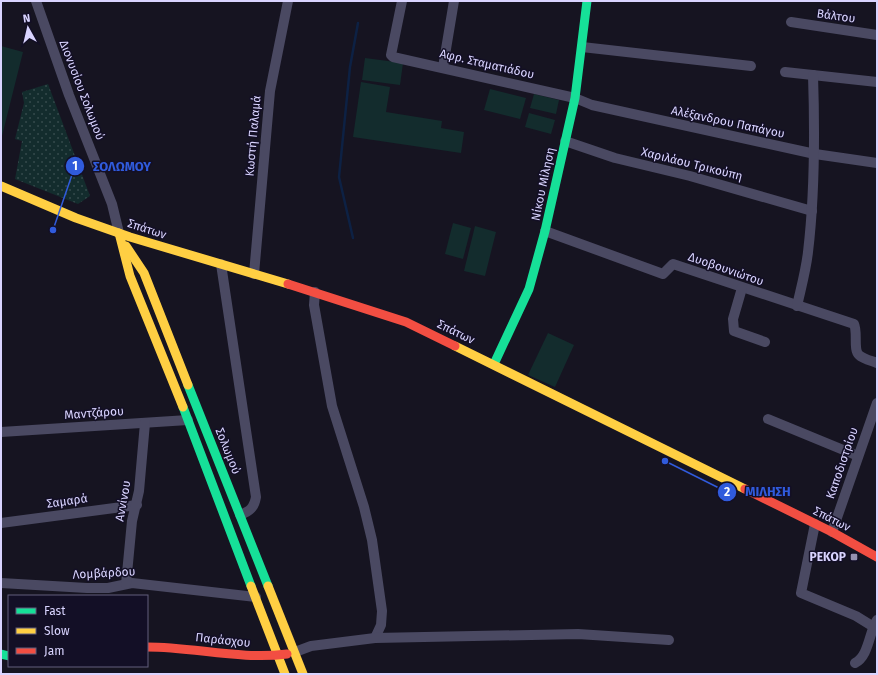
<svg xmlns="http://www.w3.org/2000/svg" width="878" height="675" font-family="'Fira Sans',sans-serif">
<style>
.grass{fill:url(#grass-dots)}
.garden{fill:#132c2d}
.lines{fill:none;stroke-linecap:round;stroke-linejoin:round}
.stream{stroke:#0d2144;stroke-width:2.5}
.street{stroke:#4a4962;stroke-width:10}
.fast{stroke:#16e098;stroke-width:9}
.slow{stroke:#ffcf43;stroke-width:9}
.jam{stroke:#f24e42;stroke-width:9}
.poi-dot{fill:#9591b1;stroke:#130f26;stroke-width:1.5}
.labels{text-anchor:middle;stroke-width:3;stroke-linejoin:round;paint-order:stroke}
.street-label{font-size:12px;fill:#d9d4ff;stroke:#130f26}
.poi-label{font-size:12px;font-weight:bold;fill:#d9d4ff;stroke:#130f26;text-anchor:end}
.leader{fill:none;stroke:#305bdc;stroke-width:1.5}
.callout-dot{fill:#305bdc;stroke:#130f26;stroke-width:1.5}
.mark-label{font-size:12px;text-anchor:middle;font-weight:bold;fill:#fff}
.callout-label{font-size:13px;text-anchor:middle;font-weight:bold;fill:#305bdc;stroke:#130f26;stroke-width:3;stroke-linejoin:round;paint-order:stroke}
</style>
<defs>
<pattern id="grass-dots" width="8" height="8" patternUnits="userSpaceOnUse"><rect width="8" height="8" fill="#132c2d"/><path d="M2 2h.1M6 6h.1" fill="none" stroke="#354a4c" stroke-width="1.8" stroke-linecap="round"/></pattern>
</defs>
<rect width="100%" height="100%" fill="#161421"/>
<polygon class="grass" points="48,84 90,196 78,204 15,179 22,141 15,139 24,103 22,92"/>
<g class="garden">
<polygon points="1,46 23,52 1,140"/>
<polygon points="365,58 403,63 400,85 362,80"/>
<polygon points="361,82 390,87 386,112 442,121 441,128 464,132 461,153 353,137"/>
<polygon points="490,89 526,98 520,119 484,110"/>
<polygon points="534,94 559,100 556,114 530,108"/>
<polygon points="529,113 555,120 551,134 525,127"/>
<polygon points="453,223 471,228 463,259 445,254"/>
<polygon points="475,226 496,232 485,276 464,271"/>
<polygon points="548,333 574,345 555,387 528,375"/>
</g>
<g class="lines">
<polyline class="stream" points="353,238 339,177 350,67 358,23"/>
<g class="street">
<polyline points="36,1 69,95 112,204 119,233"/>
<polyline points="402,1 391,55 393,57 575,98 592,105 815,154 877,163"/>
<polyline points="791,22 877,35"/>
<polyline points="582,47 751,66"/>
<polyline points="443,67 454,1"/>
<polyline points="785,72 877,82"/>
<polyline points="565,141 615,158 690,176 812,211"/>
<path d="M545 231 663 274 673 264 854 324C858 332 853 350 859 355 863 359 872 361 877 363"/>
<path d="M221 264 256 497C254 508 250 511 240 515"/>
<polyline points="254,274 270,91 288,1"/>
<polyline points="742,288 733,319 734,331 765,342"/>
<polyline points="315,292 314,305 332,406 364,507 372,540 382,611 381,625 375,638"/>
<path d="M797 306C801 288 806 270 808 252 815 193 815 135 813 75"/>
<polyline points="768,419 858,456"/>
<polyline points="1,432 188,420"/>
<polyline points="1,523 137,505"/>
<polyline points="815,524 801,593 856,616 877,629"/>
<polyline points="832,532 877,403"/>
<polyline points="1,583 87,588 108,588 132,583 256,597"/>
<polyline points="126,584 132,521 139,491 145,423"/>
<polyline points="295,652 311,646 375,638 578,634 669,640"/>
<path d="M855 663C869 656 869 632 877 620"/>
</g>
<g class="fast">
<polyline points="494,364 529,289 545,231 575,98 587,1"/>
<polyline points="188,385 268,586"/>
<polyline points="183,407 251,586"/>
<polyline points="1,654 9,656"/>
</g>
<g class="slow">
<polyline points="1,186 76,218 130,237 288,284"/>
<polyline points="119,233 130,276 183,407"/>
<polyline points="126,246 144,273 188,385"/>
<polyline points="455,346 745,489"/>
<polyline points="251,586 285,674"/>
<polyline points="268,586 303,674"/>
</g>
<g class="jam">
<polyline points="288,284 406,322 455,346"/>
<polyline points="745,489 832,532 877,557"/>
<path d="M147 647C194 647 241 660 287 654"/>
</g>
</g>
<rect class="poi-dot" x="850" y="553" width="8" height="8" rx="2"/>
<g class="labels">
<g class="street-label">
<text transform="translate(836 16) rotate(8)" y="4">Βάλτου</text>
<text transform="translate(487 64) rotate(13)" y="4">Αφρ. Σταματιάδου</text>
<text transform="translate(82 90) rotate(69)" y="4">Διονυσίου Σολωμού</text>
<text transform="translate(728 122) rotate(12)" y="4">Αλέξανδρου Παπάγου</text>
<text transform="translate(253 136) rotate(-85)" y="4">Κωστή Παλαμά</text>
<text transform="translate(692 164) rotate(14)" y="4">Χαριλάου Τρικούπη</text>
<text transform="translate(543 184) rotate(-78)" y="4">Νίκου Μίληση</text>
<text transform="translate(147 229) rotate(18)" y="4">Σπάτων</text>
<text transform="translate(726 269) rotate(19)" y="4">Δυοβουνιώτου</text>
<text transform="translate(456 332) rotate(26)" y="4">Σπάτων</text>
<text transform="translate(94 413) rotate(-4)" y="4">Μαντζάρου</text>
<text transform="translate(228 451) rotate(68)" y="4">Σολωμού</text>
<text transform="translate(842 463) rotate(-71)" y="4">Καποδιστρίου</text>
<text transform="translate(67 501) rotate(-8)" y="4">Σαμαρά</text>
<text transform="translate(123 501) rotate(-80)" y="4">Αννίνου</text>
<text transform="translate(832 519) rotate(27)" y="4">Σπάτων</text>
<text transform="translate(104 573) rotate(-3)" y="4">Λομβάρδου</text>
<text transform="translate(223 640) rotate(6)" y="4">Παράσχου</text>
</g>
<g class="poi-label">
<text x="846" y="561">ΡΕΚΟΡ</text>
</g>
</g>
<path class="leader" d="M53 230L75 166M665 461L727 492"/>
<g class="callout-dot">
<circle cx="53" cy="230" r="4"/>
<circle cx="665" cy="461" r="4"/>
<circle cx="75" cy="166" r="10"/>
<circle cx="727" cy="492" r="10"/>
</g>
<g class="mark-label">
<text x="75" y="170">1</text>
<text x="727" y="496">2</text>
</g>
<g class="callout-label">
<text x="122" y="171">ΣΟΛΩΜΟΥ</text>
<text x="768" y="496">ΜΙΛΗΣΗ</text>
</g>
<rect width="878" height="675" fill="none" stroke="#d9d4ff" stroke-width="4"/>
<rect x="8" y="595" width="140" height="72" fill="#130f26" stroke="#625e7d"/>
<rect x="16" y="608" width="20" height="6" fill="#16e098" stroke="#625e7d"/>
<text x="44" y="615" font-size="12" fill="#d9d4ff">Fast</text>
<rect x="16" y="628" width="20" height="6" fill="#ffcf43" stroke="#625e7d"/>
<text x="44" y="635" font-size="12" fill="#d9d4ff">Slow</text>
<rect x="16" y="648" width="20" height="6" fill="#f24e42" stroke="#625e7d"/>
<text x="44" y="655" font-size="12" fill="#d9d4ff">Jam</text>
<g transform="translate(28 28) rotate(352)" stroke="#130f26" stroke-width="3" paint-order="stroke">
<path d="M0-3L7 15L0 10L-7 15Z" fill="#d9d4ff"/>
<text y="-6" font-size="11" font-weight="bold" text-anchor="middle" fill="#d9d4ff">N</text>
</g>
</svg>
